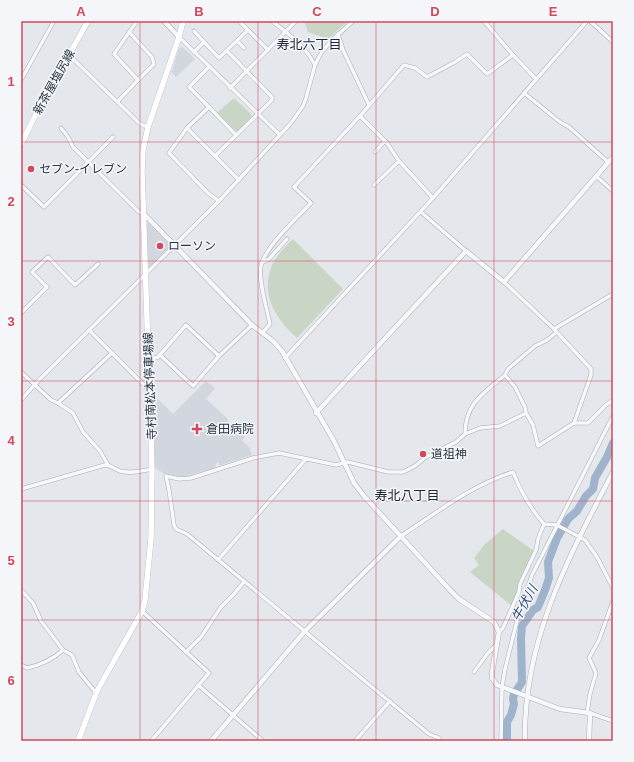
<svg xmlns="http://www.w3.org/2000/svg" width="634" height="762" font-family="Helvetica,'Noto Sans JP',sans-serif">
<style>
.built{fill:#d2d6de}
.green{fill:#c9d6c5}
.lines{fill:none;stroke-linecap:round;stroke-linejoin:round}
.river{stroke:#9fb4cc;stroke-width:8}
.minor-casing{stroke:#a9aeb7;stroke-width:4.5}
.tertiary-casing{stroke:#a9aeb7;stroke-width:5.5}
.secondary-casing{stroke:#a9aeb7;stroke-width:6}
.minor{stroke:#f7f8fa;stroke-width:3.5}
.tertiary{stroke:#f7f8fa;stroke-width:4.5}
.secondary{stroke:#fff;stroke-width:5.5}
.grid{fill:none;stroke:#d1495b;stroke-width:1;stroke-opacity:0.55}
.poi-dot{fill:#d1495b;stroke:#f4f6f9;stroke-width:1.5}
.labels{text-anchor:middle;stroke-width:3;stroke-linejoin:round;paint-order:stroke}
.street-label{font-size:12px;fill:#2b3445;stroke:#f4f6f9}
.poi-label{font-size:12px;fill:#2b3445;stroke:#f4f6f9;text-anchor:start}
.neighbourhood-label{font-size:13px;fill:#1d2536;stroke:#f4f6f9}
.water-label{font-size:13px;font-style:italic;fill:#34527a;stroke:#f4f6f9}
.neatline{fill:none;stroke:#d1495b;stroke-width:1.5}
.grid-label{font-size:13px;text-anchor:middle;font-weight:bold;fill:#d1495b}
</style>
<rect width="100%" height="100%" fill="#e4e7ec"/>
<g class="built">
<polygon points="183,47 195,59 176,77 170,71 172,71 179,48"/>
<polygon points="148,223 171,246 150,267 148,266 146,224"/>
<polygon points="206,381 215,388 206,399 228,419 227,421 246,434 242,441 249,447 252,455 221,465 219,465 219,462 216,463 215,468 184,477 165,474 155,468 153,394 173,414"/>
</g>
<g class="green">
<polygon points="304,21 348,21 328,39 308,32"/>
<polygon points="234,98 251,114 251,117 238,131 236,131 217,113"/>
<path d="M293 239 343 289 297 338C275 318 259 293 273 263 278 254 286 246 293 239Z"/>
<polygon points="503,529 534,551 512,606 470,572 479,565 474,558 485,544"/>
</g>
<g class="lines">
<polyline class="river" points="507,741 507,722 511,715 514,704 513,699 514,694 522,682 521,639 522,626 533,610 538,607 545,590 549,578 548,562 557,538 568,519 577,511 586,496 593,489 595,478 607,457 613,443"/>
<defs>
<g id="minor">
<polyline points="239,21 268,50"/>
<path d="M272 21C289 34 305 46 315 65"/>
<polyline points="484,21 513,55 536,79"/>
<polyline points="590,21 613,42"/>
<polyline points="194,31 204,42"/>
<polyline points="129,32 152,57 154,64 138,80"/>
<polyline points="338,34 343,50 369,105"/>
<polyline points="179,37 280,135"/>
<polyline points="237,41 244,48"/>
<polyline points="194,52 204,42 219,58 248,30"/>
<polyline points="69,55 140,124 148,127"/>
<polyline points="209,67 189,87 209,107 187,128 169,153 208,193 219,201"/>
<polyline points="21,80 54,21"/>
<polyline points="230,88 296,21"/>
<polyline points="524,93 560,122 569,127 608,162"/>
<polyline points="118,101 138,80 114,54 137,21"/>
<polyline points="209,107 236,135"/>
<polyline points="360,116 387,143 399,161 433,198"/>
<polyline points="61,128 68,137 73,147 139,212 144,214"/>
<polyline points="187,128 215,156 272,100 272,97 227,51"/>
<polyline points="375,152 385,141"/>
<polyline points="215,156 239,180"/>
<polyline points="596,176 613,191"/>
<polyline points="21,185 44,207 113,137"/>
<polyline points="374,185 399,161"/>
<polyline points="421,212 466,251"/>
<polyline points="263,262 269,259 287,239"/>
<polyline points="504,282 554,329 591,369 591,375 574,423"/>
<polyline points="21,313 47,287 32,272 48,257 75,285 98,264"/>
<polyline points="554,329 613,294"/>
<polyline points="89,330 150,391"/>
<path d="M263 332 270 324C267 309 258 280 261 266 264 248 298 217 311 203L294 187 360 116 404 65 415 68 427 77 455 62 467 54 487 74 513 55"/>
<polyline points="160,355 193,386 219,356 252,325"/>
<polyline points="285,358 433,198 587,21"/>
<polyline points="149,360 158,357 186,325 219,356"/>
<polyline points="21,372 51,400 58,403 73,413 83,432 100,451 108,465"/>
<polyline points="505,375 515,387 525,407 526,413 533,425 538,446 574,423 588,423 606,405 613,400"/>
<polyline points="21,400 38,381 219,201 291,123 303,106 306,98 315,65 320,55 329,43 353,21"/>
<polyline points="58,403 112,353"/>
<polyline points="465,434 480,428 500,426 526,413"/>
<path d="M21 489 105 465C111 465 114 469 120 471 130 474 142 471 152 469"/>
<path d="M401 536C436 513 472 485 513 472 520 490 531 509 544 524L557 525 585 540 597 557 613 588"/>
<polyline points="218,560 306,459"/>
<path d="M21 590 33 603 41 621 63 650C53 659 41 665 27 668L21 665"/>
<polyline points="142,611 209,673 151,741"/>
<polyline points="499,632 503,628 519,592 520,584 536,550 538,539 544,524"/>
<polyline points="63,650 72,655 79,672 96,693"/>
<polyline points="186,652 201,637 221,607 233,595 244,582"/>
<polyline points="474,672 488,653 496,645"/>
<polyline points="198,685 263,741"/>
<polyline points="587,713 590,694 596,673 589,658 599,640 613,601"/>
<polyline points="590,713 613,721"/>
<path d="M439 738 429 734 187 534 176 529 174 525 169 490 166 476 179 479 191 478 253 458 279 453 336 465 348 462 388 472H403L415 466 426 457 456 442 465 434C465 403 484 393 505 375L508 369 535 346 547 340 557 332"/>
<polyline points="355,741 390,701"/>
<polyline points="501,741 502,687 505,669 518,617 532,575 613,416"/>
</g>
<g id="tertiary">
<polyline points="164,21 179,37"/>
<polyline points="144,214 252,325 273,341 282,351 334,441 354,483 364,496 449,589 459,599 494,622 499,632 492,672 492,678 497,685 505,688 560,709 590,713 589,741"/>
<polyline points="316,413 466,251 504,282 613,157"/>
<polyline points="211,741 305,631 401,536"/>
<path d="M525 741C523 641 568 558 613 472"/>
</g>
<g id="secondary">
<polyline points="21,144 38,110 88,21"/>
<polyline points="78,741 97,691 142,611 145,600 151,539 152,469 142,171 143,150 148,127 179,37 183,21"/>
</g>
</defs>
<use href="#minor" class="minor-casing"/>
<use href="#tertiary" class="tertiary-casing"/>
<use href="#secondary" class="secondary-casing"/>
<use href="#minor" class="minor"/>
<use href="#tertiary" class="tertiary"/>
<use href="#secondary" class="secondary"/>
</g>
<path class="grid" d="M140 21V741M258 21V741M376 21V741M494 21V741M21 142H613M21 261H613M21 381H613M21 501H613M21 620H613"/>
<g class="poi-dot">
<circle cx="31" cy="169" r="4"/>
<circle cx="160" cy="246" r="4"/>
<path d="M195 423h4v4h4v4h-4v4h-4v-4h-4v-4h4z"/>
<circle cx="423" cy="454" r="4"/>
</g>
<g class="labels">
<g class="street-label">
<text transform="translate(54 82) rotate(-61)" y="4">新茶屋塩尻線</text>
<text transform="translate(150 386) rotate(-92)" y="4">寺村南松本停車場線</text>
</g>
<g class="poi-label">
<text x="39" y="173">セブン-イレブン</text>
<text x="168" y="250">ローソン</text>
<text x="206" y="433">倉田病院</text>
<text x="431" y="458">道祖神</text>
</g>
<g class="neighbourhood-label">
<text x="309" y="49">寿北六丁目</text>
<text x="407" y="500">寿北八丁目</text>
</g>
<g class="water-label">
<text transform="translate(524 603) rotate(-61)" y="5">牛伏川</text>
</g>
</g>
<rect width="634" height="762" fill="none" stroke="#f4f6f9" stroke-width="44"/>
<rect x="22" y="22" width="590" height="718" class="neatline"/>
<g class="grid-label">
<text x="81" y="16">A</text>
<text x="199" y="16">B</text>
<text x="317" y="16">C</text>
<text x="435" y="16">D</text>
<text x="553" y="16">E</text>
<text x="11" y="86">1</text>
<text x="11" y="206">2</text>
<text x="11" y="326">3</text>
<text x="11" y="445">4</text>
<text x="11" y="565">5</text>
<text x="11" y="685">6</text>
</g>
</svg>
